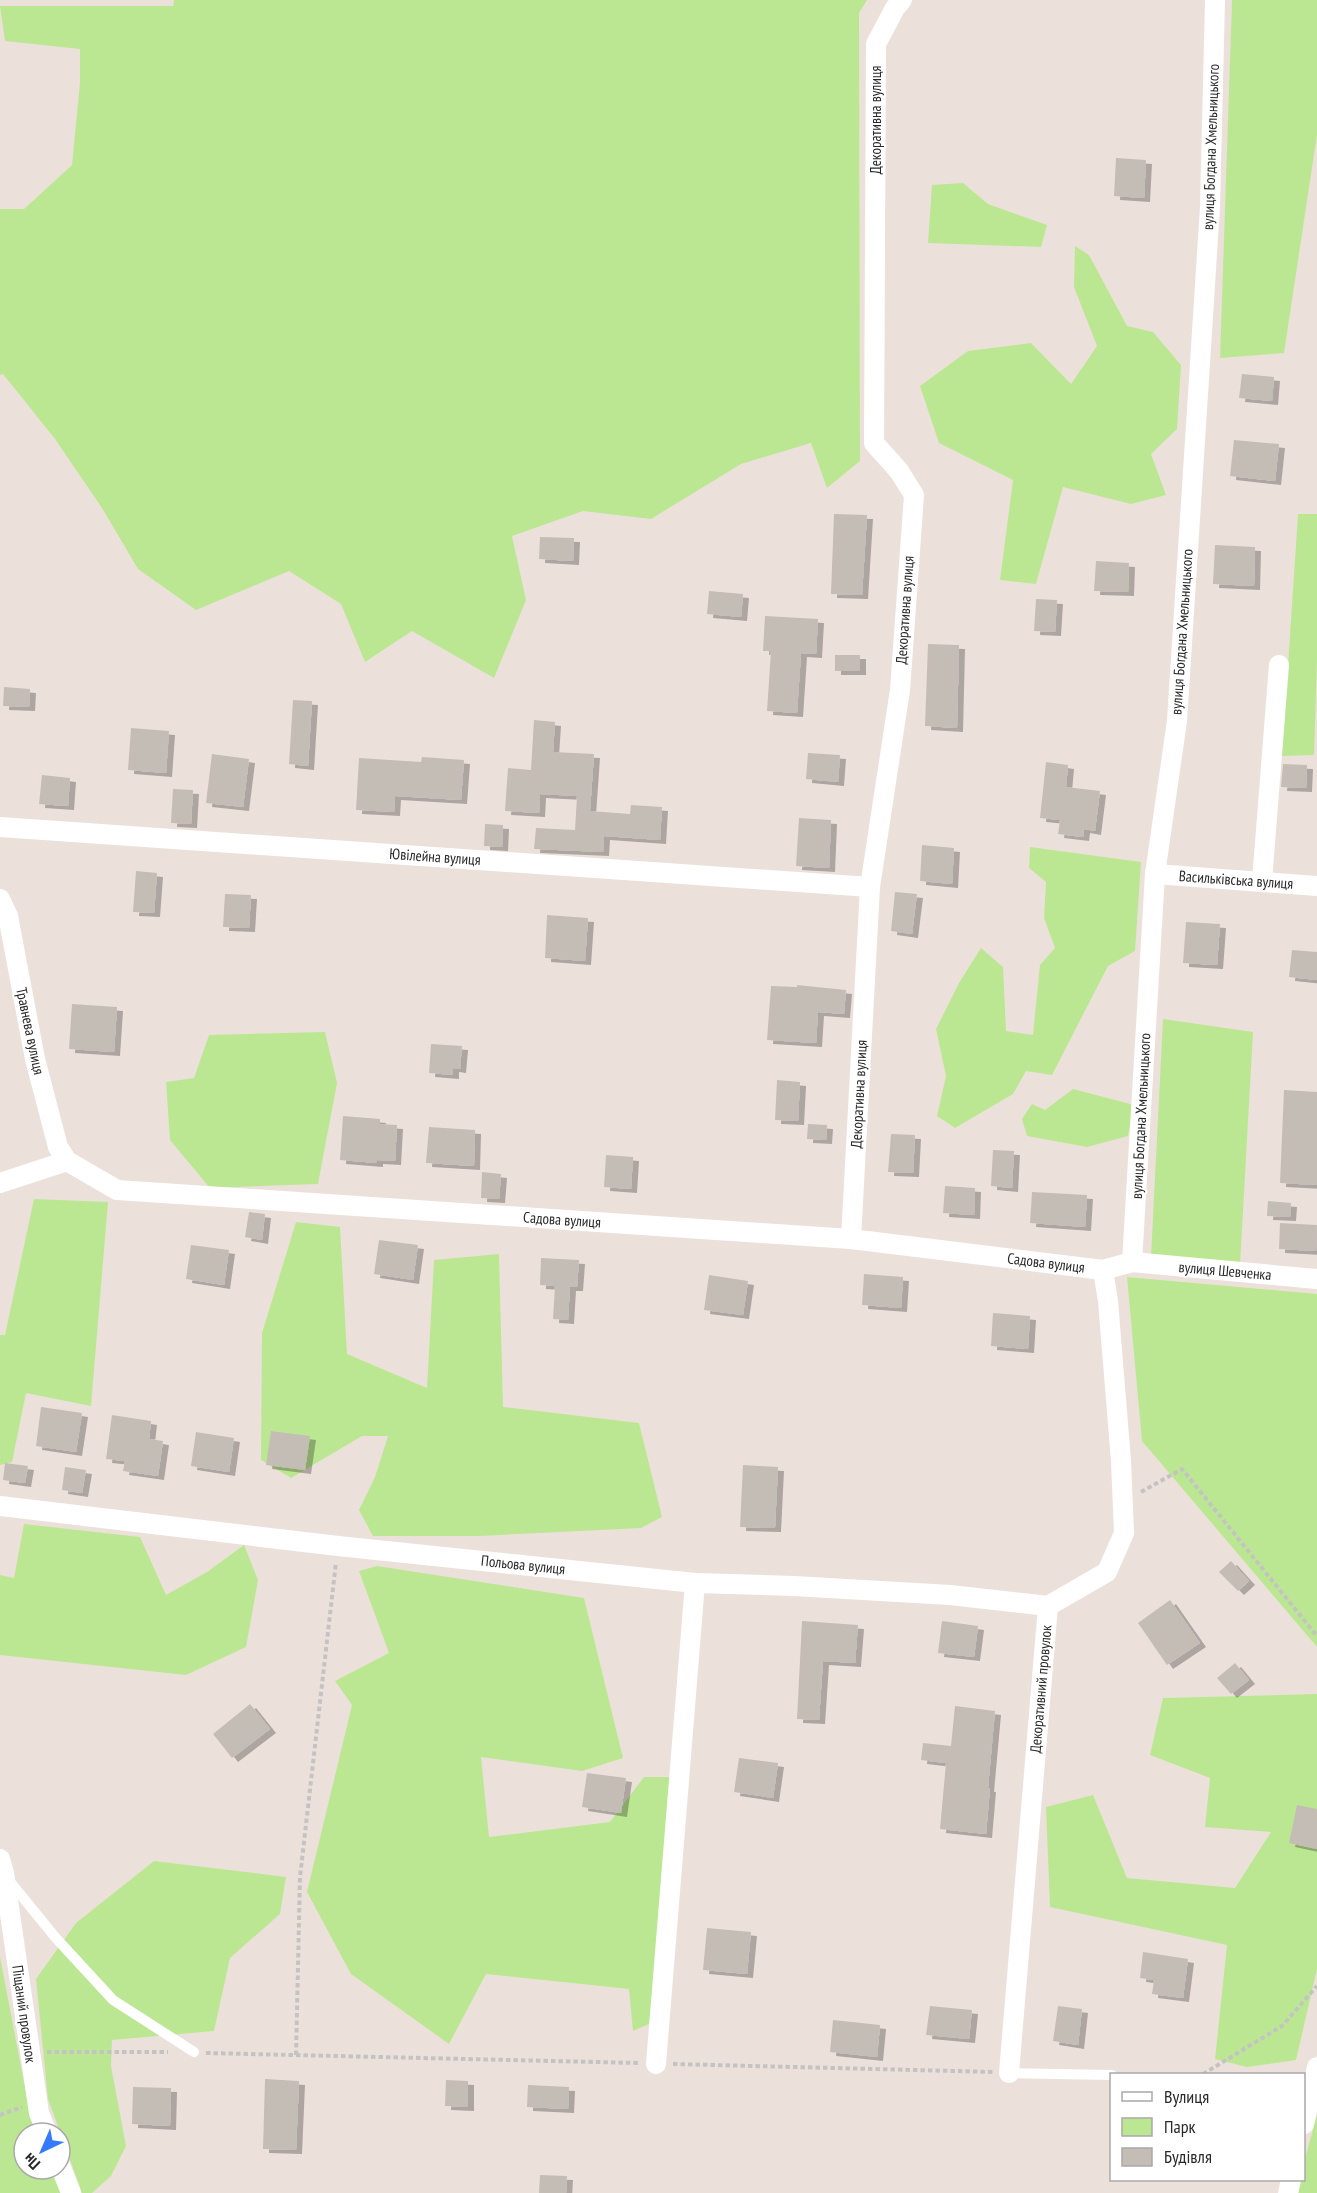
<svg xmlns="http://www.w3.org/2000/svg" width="1317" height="2193" font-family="'PT Sans Narrow',sans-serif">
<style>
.green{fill:#bce792}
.building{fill:#c4bdb6;filter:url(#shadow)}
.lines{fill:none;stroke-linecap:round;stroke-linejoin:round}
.path{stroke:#c3c3c3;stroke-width:4;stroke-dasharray:4.5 3;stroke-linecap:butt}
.lane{stroke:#fff;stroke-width:10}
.street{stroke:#fff;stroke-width:20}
.labels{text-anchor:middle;stroke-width:4.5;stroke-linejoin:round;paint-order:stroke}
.street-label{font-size:15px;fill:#292929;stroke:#fff}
</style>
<defs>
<filter id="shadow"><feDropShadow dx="6" dy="4" stdDeviation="0" flood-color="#0004"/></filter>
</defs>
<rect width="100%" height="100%" fill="#ece1da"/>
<g class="green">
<polygon points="174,0 867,0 859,13 860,461 827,488 811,443 741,464 651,519 583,511 512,536 526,600 494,678 412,631 365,662 341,604 289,571 196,610 138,569 102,508 55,439 3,374 0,375 0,209 24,209 72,165 80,83 80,49 5,41 0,6 173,6"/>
<polygon points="1232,0 1317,0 1317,135 1284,353 1220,358"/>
<polygon points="963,183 988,204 1047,225 1041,247 928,243 932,185"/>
<polygon points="1075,246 1089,255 1127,326 1153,332 1181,365 1177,429 1151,454 1166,495 1131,504 1063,487 1036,584 1000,580 1013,480 939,443 920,386 968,351 1031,343 1071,384 1097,346 1074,287"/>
<polygon points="1298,514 1317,514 1317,661 1314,755 1282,756"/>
<polygon points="1030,847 1141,862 1135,951 1108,966 1052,1075 1026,1071 1013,1094 955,1128 937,1116 946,1076 936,1029 959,983 981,948 1003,967 1006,1031 1033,1035 1040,965 1055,948 1044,918 1046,882 1029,868"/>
<polygon points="1163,1019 1253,1032 1240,1265 1151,1257"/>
<polygon points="325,1032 337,1083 318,1184 210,1188 170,1140 166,1082 194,1078 209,1035"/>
<polygon points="1073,1089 1134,1105 1128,1136 1087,1147 1027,1136 1022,1119 1032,1104 1045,1110"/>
<polygon points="34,1199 108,1202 91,1406 26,1393 12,1462 0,1465 0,1335 5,1335"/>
<polygon points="296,1222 340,1227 347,1354 427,1388 434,1260 499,1254 503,1407 639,1423 662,1517 641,1528 479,1536 373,1536 359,1510 375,1477 388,1436 362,1436 291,1478 261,1460 262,1333"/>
<polygon points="1127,1277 1317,1294 1317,1647 1142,1441"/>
<polygon points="24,1524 140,1537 166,1595 207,1572 244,1545 258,1580 246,1647 186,1675 0,1655 0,1575 14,1578"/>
<polygon points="377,1566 584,1598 623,1758 582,1771 481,1757 489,1837 610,1822 644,1777 672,1777 651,2023 633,2031 629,1989 486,1974 449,2044 351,1974 307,1892 352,1705 335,1681 389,1653 359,1571"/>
<polygon points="1317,1694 1317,1969 1296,2060 1247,2067 1215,2059 1227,1945 1050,1907 1046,1807 1093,1795 1127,1878 1235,1888 1271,1832 1205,1827 1210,1778 1150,1755 1163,1698"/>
<polygon points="154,1861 286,1877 280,1914 230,1958 214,2031 112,2040 111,2066 126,2146 111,2176 92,2193 82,2193 48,2099 36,1979 76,1923"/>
<polygon points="0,1957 31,2119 37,2133 24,2133 24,2169 52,2169 62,2193 0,2193"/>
<polygon points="1317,2115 1317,2193 1294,2193 1298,2180 1304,2180 1304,2162"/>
</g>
<g class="building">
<polygon points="1116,158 1146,160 1144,198 1114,196"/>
<polygon points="1242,374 1274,377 1272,401 1239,398"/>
<polygon points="1234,440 1279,444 1275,481 1230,476"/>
<polygon points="834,514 867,515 862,595 831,594"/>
<polygon points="540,537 574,538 573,561 539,559"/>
<polygon points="1215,545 1255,547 1254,586 1213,584"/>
<polygon points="1096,561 1129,563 1128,592 1094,591"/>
<polygon points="709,591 743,594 741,617 707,614"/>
<polygon points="1036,599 1057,600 1055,632 1034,631"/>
<polygon points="765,616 818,619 816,654 801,653 797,713 767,711 771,651 763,651"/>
<polygon points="928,644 959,645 957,728 925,726"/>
<rect x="835" y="655" width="25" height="16"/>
<polygon points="4,687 30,689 29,707 3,706"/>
<polygon points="293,700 312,701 308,766 289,764"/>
<polygon points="534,720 555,722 553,752 594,754 590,811 630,814 631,805 662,807 660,840 604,836 603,852 534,849 536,828 575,830 577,796 540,794 539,813 505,811 508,768 531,770"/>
<polygon points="131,728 169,731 166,773 128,770"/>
<polygon points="808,753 840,755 838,782 806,779"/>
<polygon points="212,754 249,759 243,807 206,803"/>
<polygon points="422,757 464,760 461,800 395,796 394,812 356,810 359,758 421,762"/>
<polygon points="1046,762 1068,765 1066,787 1100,791 1095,831 1084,829 1083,837 1058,834 1060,820 1040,818"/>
<polygon points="1283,764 1307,765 1306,788 1281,787"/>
<polygon points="42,775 70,778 68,806 39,804"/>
<polygon points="173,789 193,790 191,824 171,823"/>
<polygon points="799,818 831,820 829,868 796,866"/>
<polygon points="485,824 503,825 502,847 484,846"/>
<polygon points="922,845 954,848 952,884 920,881"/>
<polygon points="136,871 157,873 154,913 133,912"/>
<polygon points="895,892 917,894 912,934 891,931"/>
<polygon points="225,894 251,895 249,928 223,927"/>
<polygon points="547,915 588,918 585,961 545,958"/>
<polygon points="1186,922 1220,924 1217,965 1183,963"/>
<polygon points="1292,950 1317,952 1317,980 1289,977"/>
<polygon points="797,985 846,990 844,1014 818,1012 816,1043 767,1040 771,986 797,987"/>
<polygon points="72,1004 117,1007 114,1052 69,1049"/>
<polygon points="431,1044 462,1046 460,1069 453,1068 453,1075 429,1073"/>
<polygon points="777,1080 800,1082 798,1121 775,1120"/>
<polygon points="1284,1090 1317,1092 1317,1185 1280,1183"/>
<polygon points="343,1116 380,1119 380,1124 397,1125 395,1161 377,1160 377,1163 340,1160"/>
<polygon points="808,1124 827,1125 826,1140 807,1139"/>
<polygon points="429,1127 475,1130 474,1166 426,1163"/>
<polygon points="891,1134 915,1135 913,1173 888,1172"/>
<polygon points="993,1150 1014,1151 1012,1188 991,1186"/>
<polygon points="606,1155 633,1157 631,1189 604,1187"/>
<polygon points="482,1172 501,1174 499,1199 481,1198"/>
<polygon points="945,1186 975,1188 974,1215 943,1213"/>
<polygon points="1032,1192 1087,1195 1085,1227 1030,1223"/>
<polygon points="1268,1201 1291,1203 1290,1217 1267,1216"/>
<polygon points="249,1212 265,1214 262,1240 245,1237"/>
<polygon points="1280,1223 1317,1225 1316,1251 1279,1249"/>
<polygon points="379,1240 418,1245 413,1280 374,1274"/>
<polygon points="191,1245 229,1250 224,1285 186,1279"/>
<polygon points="541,1258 579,1260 577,1287 570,1287 568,1320 553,1319 555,1286 540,1285"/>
<polygon points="864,1274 903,1277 901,1308 862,1305"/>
<polygon points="709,1275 748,1281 743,1315 704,1310"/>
<polygon points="993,1313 1030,1316 1028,1349 991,1346"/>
<polygon points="41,1407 82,1413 76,1452 36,1446"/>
<polygon points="112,1415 151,1421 149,1439 163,1441 158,1476 123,1471 125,1461 106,1459"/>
<polygon points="271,1431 310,1436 305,1470 266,1465"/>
<polygon points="196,1432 234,1438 229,1472 191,1466"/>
<polygon points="5,1463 28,1466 25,1483 3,1480"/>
<polygon points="743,1465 778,1467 775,1528 740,1527"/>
<polygon points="65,1467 86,1470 82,1493 62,1490"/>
<polygon points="1231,1561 1249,1581 1238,1591 1219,1572"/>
<polygon points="1170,1600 1200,1643 1167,1665 1138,1623"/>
<polygon points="802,1621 858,1625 855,1663 823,1661 819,1720 797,1719"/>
<polygon points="942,1621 978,1626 974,1657 938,1653"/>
<polygon points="1235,1663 1249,1680 1231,1694 1217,1678"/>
<polygon points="250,1704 270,1729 232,1758 213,1734"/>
<polygon points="955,1706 995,1711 988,1788 990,1788 986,1834 940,1829 946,1763 921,1760 923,1743 951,1746"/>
<polygon points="739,1758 778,1763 773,1798 734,1792"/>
<polygon points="587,1773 626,1778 621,1813 582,1807"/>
<polygon points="1297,1805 1317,1809 1317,1849 1289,1843"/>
<polygon points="707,1928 751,1932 747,1974 703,1970"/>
<polygon points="1143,1952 1188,1959 1183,1998 1152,1994 1154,1980 1140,1978"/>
<polygon points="930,2006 972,2010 969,2039 926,2035"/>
<polygon points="1058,2006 1082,2009 1078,2045 1053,2041"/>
<polygon points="833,2020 880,2025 877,2057 830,2052"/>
<polygon points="265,2079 299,2081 296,2150 263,2149"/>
<polygon points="446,2080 468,2081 468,2107 445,2106"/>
<polygon points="528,2085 569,2087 568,2109 527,2107"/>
<polygon points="133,2087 171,2088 170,2126 132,2124"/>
<polygon points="540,2175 567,2176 566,2193 539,2193"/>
</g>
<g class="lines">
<g class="path">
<polyline points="1141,1492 1182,1469 1317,1636"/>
<polyline points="47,2052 168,2052"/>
<polyline points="206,2053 639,2063"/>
<polyline points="296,2055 300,1877 336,1562"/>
<polyline points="673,2064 993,2072"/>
<polyline points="1203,2074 1282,2026 1317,1986"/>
<polyline points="0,2115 22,2107"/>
</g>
<g class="lane">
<polyline points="7,1878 55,1937 113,2000 194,2052"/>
<polyline points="1009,2073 1112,2075"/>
</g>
<g class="street">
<polyline points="0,827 870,887"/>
<polyline points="1155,874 1317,886"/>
<polyline points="1262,881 1279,665"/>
<polyline points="0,899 8,916 35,1059 58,1147 67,1161"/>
<polyline points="0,1183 67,1161 117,1190 851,1239 1103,1270 1132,1262 1317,1279"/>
<polyline points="851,1239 870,887 900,690 914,495 899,471 874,443 876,44 895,8 902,0"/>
<polyline points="1132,1262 1155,874 1177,721 1210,207 1215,0"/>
<polyline points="0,1506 338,1546 695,1583 794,1586 950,1595 1048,1606"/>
<polyline points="0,1859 4,1873 39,2113 47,2133"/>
<polyline points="656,2064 695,1583"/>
<polyline points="1009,2073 1048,1606 1107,1572 1124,1533 1121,1461 1108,1301 1103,1270"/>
<polyline points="1304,2124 1317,2067"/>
<polyline points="60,2165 71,2193"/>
<polyline points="1288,2193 1291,2180"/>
</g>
</g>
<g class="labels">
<g class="street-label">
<text transform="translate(876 120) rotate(-90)" y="5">Декоративна вулиця</text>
<text transform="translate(1211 147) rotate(-88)" y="5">вулиця Богдана Хмельницького</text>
<text transform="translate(905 610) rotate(-86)" y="5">Декоративна вулиця</text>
<text transform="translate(1182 632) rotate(-86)" y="5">вулиця Богдана Хмельницького</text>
<text transform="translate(435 857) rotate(4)" y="5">Ювілейна вулиця</text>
<text transform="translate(1236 880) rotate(4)" y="5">Васильківська вулиця</text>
<text transform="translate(30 1031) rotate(78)" y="5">Травнева вулиця</text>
<text transform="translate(859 1094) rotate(-87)" y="5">Декоративна вулиця</text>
<text transform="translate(1141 1116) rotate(-87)" y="5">вулиця Богдана Хмельницького</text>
<text transform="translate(562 1220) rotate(4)" y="5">Садова вулиця</text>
<text transform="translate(1046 1263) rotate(7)" y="5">Садова вулиця</text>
<text transform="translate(1225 1271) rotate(5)" y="5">вулиця Шевченка</text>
<text transform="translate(523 1565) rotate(6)" y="5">Польова вулиця</text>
<text transform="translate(1041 1689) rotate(-85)" y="5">Декоративний провулок</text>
<text transform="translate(24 2014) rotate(82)" y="5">Піщаний провулок</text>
</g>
</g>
<rect x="1110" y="2073" width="195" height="108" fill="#ffffff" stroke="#a9a9a9" stroke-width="1.5"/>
<rect x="1122" y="2092" width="30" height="9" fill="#ffffff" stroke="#a9a9a9" stroke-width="1.5"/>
<text x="1164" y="2103" font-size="18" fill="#292929">Вулиця</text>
<rect x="1122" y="2118" width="30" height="18" fill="#bce792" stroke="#a9a9a9" stroke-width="1.5"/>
<text x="1164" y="2133" font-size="18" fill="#292929">Парк</text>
<rect x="1122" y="2148" width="30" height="18" fill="#c4bdb6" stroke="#a9a9a9" stroke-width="1.5"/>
<text x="1164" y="2163" font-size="18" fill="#292929">Будівля</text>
<g transform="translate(42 2151) rotate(224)"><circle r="28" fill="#ffffff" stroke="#a9a9a9" stroke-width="1.5"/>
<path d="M0-4.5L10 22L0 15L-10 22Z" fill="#3479ff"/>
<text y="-9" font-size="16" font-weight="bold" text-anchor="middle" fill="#292929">Пн</text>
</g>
</svg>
